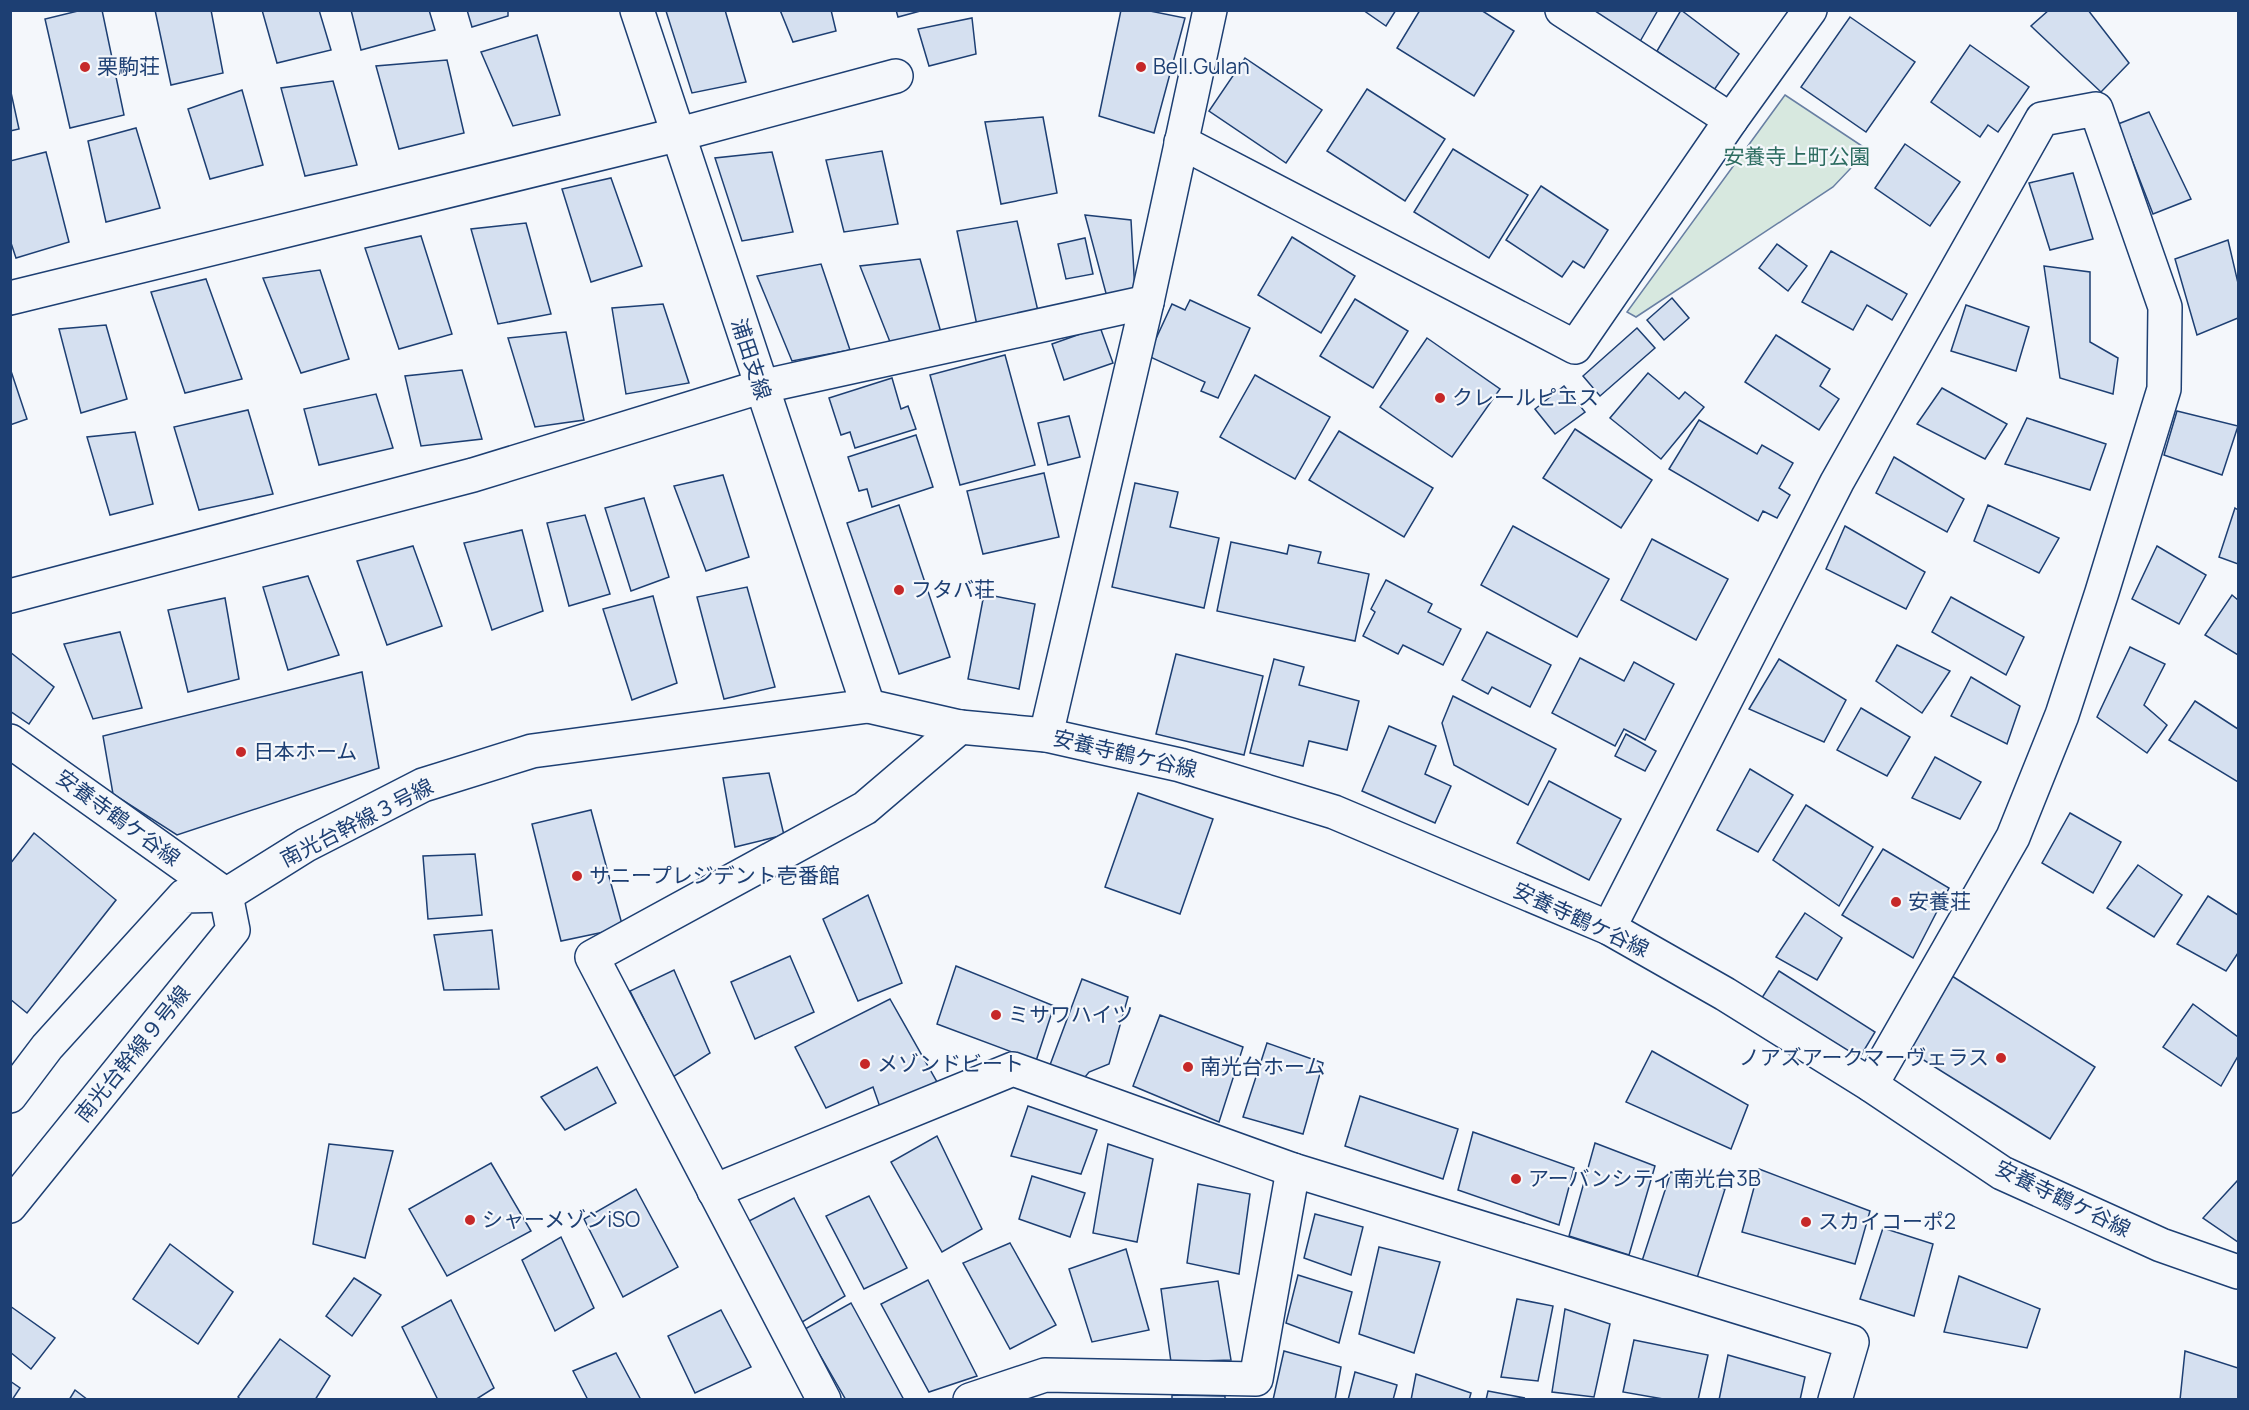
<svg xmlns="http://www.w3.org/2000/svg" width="2249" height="1410" font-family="Manrope,'Noto Sans JP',sans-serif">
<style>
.green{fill:#d7e8df;stroke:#687fa3;stroke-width:1.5}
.building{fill:#d5e0f0;stroke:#1d3f73;stroke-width:1.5}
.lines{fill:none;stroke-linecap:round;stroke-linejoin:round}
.minor-casing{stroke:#1d3f73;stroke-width:36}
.tertiary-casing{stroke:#1d3f73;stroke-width:36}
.minor{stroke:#f4f7fb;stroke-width:33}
.tertiary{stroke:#f4f7fb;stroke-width:33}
.poi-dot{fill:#c62828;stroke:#f4f7fb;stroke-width:2}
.labels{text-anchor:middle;stroke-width:4.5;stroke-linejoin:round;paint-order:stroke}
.poi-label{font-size:21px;fill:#1d3f73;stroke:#f4f7fb;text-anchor:start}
.park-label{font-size:21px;fill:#2c6c60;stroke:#f4f7fb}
.street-label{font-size:21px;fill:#1d3f73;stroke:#f4f7fb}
</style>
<rect width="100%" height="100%" fill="#f4f7fb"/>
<polygon class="green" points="1785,95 1868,150 1833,187 1636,317 1627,312"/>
<g class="building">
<polygon points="82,10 102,10 124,115 70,128 45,19"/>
<polygon points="155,10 211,10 223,73 171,85"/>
<polygon points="262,10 319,10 331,50 277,63"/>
<polygon points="351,10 429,10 435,30 361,50"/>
<polygon points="467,10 508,10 508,16 472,27"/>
<polygon points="725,10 746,82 692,93 666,11"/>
<polygon points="780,10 831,10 836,31 793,42"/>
<polygon points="896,10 924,10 898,17"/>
<polygon points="1121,10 1145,10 1185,18 1154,133 1099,116"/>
<polygon points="1363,10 1396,10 1386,26"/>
<polygon points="1420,10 1481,10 1514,31 1474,96 1397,48"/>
<polygon points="1591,10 1658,10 1638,45"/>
<polygon points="1681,10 1739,54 1714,90 1657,51"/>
<polygon points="2049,10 2088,10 2129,63 2101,92 2031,26"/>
<polygon points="1850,17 1915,62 1866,132 1801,87"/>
<polygon points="972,18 976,54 929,66 918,29"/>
<polygon points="537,35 560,115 513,126 481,52"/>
<polygon points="1970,45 2029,87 1998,132 1988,125 1980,137 1931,102"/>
<polygon points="1245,58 1322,110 1286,163 1209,111"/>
<polygon points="447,60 464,133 399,149 376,66"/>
<polygon points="333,81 357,165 305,176 281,88"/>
<polygon points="10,88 19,129 10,131"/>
<polygon points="1367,89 1445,139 1405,201 1327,151"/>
<polygon points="242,90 263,165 210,179 188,109"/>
<polygon points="2149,112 2191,199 2153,214 2118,124"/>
<polygon points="1043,117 1057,193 1001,204 985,122"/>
<polygon points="136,128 160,208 106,222 88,141"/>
<polygon points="1905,144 1960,182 1930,226 1875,188"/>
<polygon points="1453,149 1528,195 1489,258 1414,212"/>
<polygon points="882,151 898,224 844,232 826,160"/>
<polygon points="46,152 69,242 16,258 10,240 10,161"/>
<polygon points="772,152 793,232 742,241 715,158"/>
<polygon points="2073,173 2093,239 2050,250 2029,183"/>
<polygon points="611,178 642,266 591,282 562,189"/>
<polygon points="1541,186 1608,230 1584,268 1573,261 1562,277 1506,240"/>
<polygon points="1085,215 1131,220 1135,293 1107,297"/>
<polygon points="1017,221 1038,311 978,330 957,231"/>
<polygon points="526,223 551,314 498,324 471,229"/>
<polygon points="421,236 452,334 399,349 365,248"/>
<polygon points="1292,237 1355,276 1321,333 1258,295"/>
<polygon points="1085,238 1093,274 1066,279 1058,244"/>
<polygon points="2228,240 2238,283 2238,318 2197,335 2175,259"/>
<polygon points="1777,244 1807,266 1788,291 1759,268"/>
<polygon points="1831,251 1907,294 1892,320 1867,305 1853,330 1802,302"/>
<polygon points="920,259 942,336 892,347 860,266"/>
<polygon points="821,264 850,350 792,361 757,276"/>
<polygon points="2044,266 2090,272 2090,342 2118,358 2113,394 2060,378"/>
<polygon points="320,270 349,359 301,373 263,278"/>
<polygon points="206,279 242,379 185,393 151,292"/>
<polygon points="1672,298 1689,318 1664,340 1647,320"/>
<polygon points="1355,299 1408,331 1373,388 1320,356"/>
<polygon points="1190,300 1250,328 1218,398 1201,391 1205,382 1148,356 1172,304 1185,310"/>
<polygon points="663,304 689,383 626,394 612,308"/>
<polygon points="1966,305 2029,327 2016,371 1951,351"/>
<polygon points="106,325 127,399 81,413 59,329"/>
<polygon points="1100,327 1113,363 1064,380 1052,344"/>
<polygon points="1637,328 1655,348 1600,396 1583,376"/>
<polygon points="566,332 584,420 535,427 508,338"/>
<polygon points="1776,335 1830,369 1820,386 1839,399 1819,430 1745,382"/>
<polygon points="1427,338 1500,389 1452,457 1380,407"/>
<polygon points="1005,355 1035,465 960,485 930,375"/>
<polygon points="10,368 27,419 10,425"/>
<polygon points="462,370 482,439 421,446 405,376"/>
<polygon points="1648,373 1679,399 1685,392 1704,407 1661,459 1610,418"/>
<polygon points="1255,375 1330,417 1295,479 1220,437"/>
<polygon points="892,378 901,409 908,406 916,429 855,448 850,432 841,435 829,398"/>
<polygon points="1564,386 1585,412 1555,434 1535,409"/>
<polygon points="1942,388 2007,424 1985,459 1917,424"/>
<polygon points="376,394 393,448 319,465 304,409"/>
<polygon points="248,410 273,494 199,510 174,427"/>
<polygon points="2177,411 2238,426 2222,475 2164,455"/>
<polygon points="1069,416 1080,457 1048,465 1038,423"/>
<polygon points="2027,418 2106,444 2090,490 2005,464"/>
<polygon points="1699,420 1757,454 1762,445 1793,463 1779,488 1790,495 1777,518 1763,511 1758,521 1669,469"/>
<polygon points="1575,429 1652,480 1621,528 1543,478"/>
<polygon points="1339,431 1433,488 1404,537 1309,480"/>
<polygon points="135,432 153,504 110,515 87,437"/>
<polygon points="916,435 933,487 872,507 867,489 859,491 848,457"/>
<polygon points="1894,457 1964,499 1947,532 1876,493"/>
<polygon points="1044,473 1059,537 983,554 967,491"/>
<polygon points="723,475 749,557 706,571 674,486"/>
<polygon points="1135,483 1178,492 1170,527 1219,538 1204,608 1112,587"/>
<polygon points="644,498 669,577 631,591 605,508"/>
<polygon points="899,505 950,657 899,674 847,523"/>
<polygon points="1988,505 2059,538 2039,573 1974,541"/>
<polygon points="2235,508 2238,510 2238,564 2219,557"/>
<polygon points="585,515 610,594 569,606 547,523"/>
<polygon points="1513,526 1609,579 1577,637 1481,585"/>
<polygon points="1845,526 1925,572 1906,609 1826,569"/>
<polygon points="522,530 543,611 492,630 464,543"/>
<polygon points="1652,539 1728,579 1696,640 1621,600"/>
<polygon points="1231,542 1287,554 1289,545 1321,552 1318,563 1369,574 1355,641 1217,611"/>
<polygon points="413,546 442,626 387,645 357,561"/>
<polygon points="2157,546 2206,575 2179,624 2132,599"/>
<polygon points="308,576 339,655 288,670 263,587"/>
<polygon points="1386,580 1432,604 1428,612 1461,629 1443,665 1403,645 1398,654 1363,636 1375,612 1371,609"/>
<polygon points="747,587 775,687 724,699 697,597"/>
<polygon points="984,594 1035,604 1019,689 968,679"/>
<polygon points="2232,595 2238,600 2238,655 2205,635"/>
<polygon points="653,596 677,683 632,700 603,609"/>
<polygon points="1951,597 2024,637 2006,675 1932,632"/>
<polygon points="225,598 239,679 188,692 168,610"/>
<polygon points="120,632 142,708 93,719 64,644"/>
<polygon points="1487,632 1551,665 1530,707 1492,687 1488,694 1462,680"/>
<polygon points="1897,645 1950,671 1922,713 1876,681"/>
<polygon points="2130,647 2165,664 2144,705 2167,725 2147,753 2097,717"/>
<polygon points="10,652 54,687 29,724 10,711"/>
<polygon points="1176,654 1263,676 1244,755 1156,734"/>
<polygon points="1580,658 1624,681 1634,662 1674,684 1645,740 1624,729 1615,746 1552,713"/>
<polygon points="1274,659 1304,667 1299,685 1359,701 1347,750 1309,741 1303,766 1250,753"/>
<polygon points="1779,659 1846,700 1824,742 1749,709"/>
<polygon points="362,672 379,768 177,835 113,794 103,736"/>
<polygon points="1971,677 2020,706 2007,744 1951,716"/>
<polygon points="1453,696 1556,749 1528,805 1454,765 1442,723"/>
<polygon points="2195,701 2238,729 2238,782 2169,740"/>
<polygon points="1861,708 1910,737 1887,776 1837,750"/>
<polygon points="1389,726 1436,746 1425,774 1451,786 1435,823 1362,791"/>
<polygon points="1626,734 1656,751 1645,771 1615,756"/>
<polygon points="1935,757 1981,782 1960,819 1912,798"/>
<polygon points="1750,769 1793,795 1758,852 1717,830"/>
<polygon points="769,773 784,835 735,847 723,778"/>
<polygon points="1549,781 1621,819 1589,880 1517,843"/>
<polygon points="1138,793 1213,819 1180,914 1105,887"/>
<polygon points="1806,805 1873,847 1839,906 1773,860"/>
<polygon points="591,810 623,928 561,941 532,824"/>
<polygon points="2070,813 2121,842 2093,893 2042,863"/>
<polygon points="34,833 116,900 27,1013 10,999 10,864"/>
<polygon points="1883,849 1949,888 1913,958 1842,915"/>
<polygon points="475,854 482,915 428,919 423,856"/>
<polygon points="2138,865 2182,895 2154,937 2107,908"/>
<polygon points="868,895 902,983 858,1001 823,919"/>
<polygon points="2208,896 2238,915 2238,953 2226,971 2177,944"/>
<polygon points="1805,913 1842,938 1817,980 1776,957"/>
<polygon points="492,930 499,989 444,990 434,935"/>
<polygon points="790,956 814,1012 755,1039 731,982"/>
<polygon points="956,966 1054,1006 1036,1061 937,1024"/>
<polygon points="674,970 710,1053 673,1077 630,991"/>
<polygon points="1779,971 1875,1032 1857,1062 1758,1004"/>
<polygon points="1952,976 2095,1067 2050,1139 1906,1049"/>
<polygon points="1082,979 1128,997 1109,1064 1089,1072 1081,1082 1050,1065"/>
<polygon points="890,999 937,1082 880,1107 873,1087 826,1108 795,1047"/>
<polygon points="2193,1004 2238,1037 2238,1056 2221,1086 2163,1047"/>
<polygon points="1160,1015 1243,1047 1219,1122 1133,1086"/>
<polygon points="1267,1043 1323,1063 1303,1134 1243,1117"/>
<polygon points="1652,1051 1748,1105 1731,1149 1626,1102"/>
<polygon points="597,1067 616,1103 565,1130 541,1097"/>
<polygon points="1360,1096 1458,1129 1443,1179 1345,1146"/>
<polygon points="1028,1106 1097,1130 1081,1174 1011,1156"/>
<polygon points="1473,1132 1574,1168 1559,1225 1458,1190"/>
<polygon points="937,1136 982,1229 942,1252 891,1162"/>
<polygon points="1595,1143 1655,1166 1629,1255 1569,1236"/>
<polygon points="329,1144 393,1151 365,1258 313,1244"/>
<polygon points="1108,1144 1153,1159 1137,1242 1093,1233"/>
<polygon points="491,1163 531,1231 447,1276 409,1209"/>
<polygon points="1759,1169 1870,1211 1855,1264 1742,1232"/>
<polygon points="1671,1172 1725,1189 1697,1278 1642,1261"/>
<polygon points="1032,1176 1085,1193 1070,1237 1019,1219"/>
<polygon points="2238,1180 2238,1242 2203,1218"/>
<polygon points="1198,1184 1250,1194 1239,1274 1187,1263"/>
<polygon points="636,1189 678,1267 623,1297 584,1219"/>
<polygon points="869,1196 907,1268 864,1289 826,1216"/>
<polygon points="794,1198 845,1296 799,1324 745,1223"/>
<polygon points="1315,1214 1363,1227 1351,1275 1304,1258"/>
<polygon points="1883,1228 1933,1244 1914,1316 1860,1299"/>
<polygon points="561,1237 594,1308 555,1331 522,1260"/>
<polygon points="1010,1243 1056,1325 1010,1349 963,1263"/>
<polygon points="170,1244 233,1292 198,1344 133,1299"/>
<polygon points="1379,1247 1440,1262 1414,1353 1359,1334"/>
<polygon points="1126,1249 1149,1330 1092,1342 1069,1269"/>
<polygon points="1298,1275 1352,1292 1339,1343 1286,1323"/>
<polygon points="1959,1276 2040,1309 2027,1348 1944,1332"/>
<polygon points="354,1278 381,1295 352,1336 326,1316"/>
<polygon points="928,1280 977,1376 929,1392 881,1304"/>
<polygon points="1218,1281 1231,1360 1171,1362 1161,1289"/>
<polygon points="1517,1299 1553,1306 1538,1381 1501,1377"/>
<polygon points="451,1300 494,1388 475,1400 438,1400 402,1327"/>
<polygon points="851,1303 904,1400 846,1400 805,1329"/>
<polygon points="10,1306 55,1338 31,1369 10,1352"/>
<polygon points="1565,1309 1610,1324 1594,1397 1552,1392"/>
<polygon points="721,1310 751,1367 695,1393 668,1336"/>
<polygon points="280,1339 330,1376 315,1400 241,1400 238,1397"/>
<polygon points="1634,1340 1708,1355 1698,1400 1669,1400 1623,1392"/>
<polygon points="1284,1351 1341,1367 1335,1400 1273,1400"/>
<polygon points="2185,1351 2238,1368 2238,1400 2180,1400"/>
<polygon points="616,1353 641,1400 588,1400 573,1371"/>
<polygon points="1728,1355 1805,1377 1800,1400 1719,1400"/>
<polygon points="1355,1372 1397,1385 1393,1400 1348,1400"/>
<polygon points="1416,1374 1471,1393 1469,1400 1411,1400"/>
<polygon points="10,1381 20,1388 12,1400 10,1400"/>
<polygon points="75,1390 88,1400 69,1400"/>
<polygon points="1488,1391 1525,1398 1486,1400"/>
<polygon points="1172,1395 1225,1396 1225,1400 1172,1400"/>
</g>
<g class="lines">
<defs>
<g id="minor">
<polyline points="1562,10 1731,120"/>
<polyline points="1181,142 1575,347 1731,120 1810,10"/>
<polyline points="10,298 676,135 896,76"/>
<polyline points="10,596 473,475 760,387 1147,302"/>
<polyline points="868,706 960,727 1046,735 1180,765 1334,812 1609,928 1725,994 1871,1085 2002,1173 2161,1245 2238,1272"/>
<polyline points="1046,735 1147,302 1210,10"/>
<polyline points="10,741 226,895"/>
<polyline points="1609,928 1837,482 2042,119 2096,109 2165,307 2164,389 2102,592 2062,715 2013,837 1871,1085"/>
<polyline points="714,1191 1013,1069 1293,1170 1852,1342 1835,1400"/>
<polyline points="824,1400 592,957 865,808 960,727"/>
<polyline points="970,1400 1045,1375 1256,1379 1293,1170"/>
</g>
<g id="tertiary">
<polyline points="10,1096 47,1047 184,896 226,895 306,845 423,785 532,751 868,706 637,10"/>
<polyline points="10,1206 233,930 226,895"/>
</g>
</defs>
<use href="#minor" class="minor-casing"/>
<use href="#tertiary" class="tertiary-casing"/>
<use href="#minor" class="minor"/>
<use href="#tertiary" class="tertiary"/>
</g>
<g class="poi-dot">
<circle cx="85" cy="67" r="6"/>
<circle cx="1141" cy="67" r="6"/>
<circle cx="1440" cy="398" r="6"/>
<circle cx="899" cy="590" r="6"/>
<circle cx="241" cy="752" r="6"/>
<circle cx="577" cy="876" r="6"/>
<circle cx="1896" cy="902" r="6"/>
<circle cx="996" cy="1015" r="6"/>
<circle cx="2001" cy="1058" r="6"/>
<circle cx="865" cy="1064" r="6"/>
<circle cx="1188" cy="1067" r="6"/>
<circle cx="1516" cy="1179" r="6"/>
<circle cx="470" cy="1220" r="6"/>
<circle cx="1806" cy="1222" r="6"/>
</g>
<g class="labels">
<g class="poi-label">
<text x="97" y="74">栗駒荘</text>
<text x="1153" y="74">Bell.Gulan</text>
<text x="1452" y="405">クレールピエス</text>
<text x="911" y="597">フタバ荘</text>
<text x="253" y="759">日本ホーム</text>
<text x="589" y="883">サニープレジデント壱番館</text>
<text x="1908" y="909">安養荘</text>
<text x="1008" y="1022">ミサワハイツ</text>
<text x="1989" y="1065" text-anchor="end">ノアズアークマーヴェラス</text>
<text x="877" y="1071">メゾンドビート</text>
<text x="1200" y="1074">南光台ホーム</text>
<text x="1528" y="1186">アーバンシティ南光台3B</text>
<text x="482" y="1227">シャーメゾンiSO</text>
<text x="1818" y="1229">スカイコーポ2</text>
</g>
<g class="park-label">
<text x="1797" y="164">安養寺上町公園</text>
</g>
<g class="street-label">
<text transform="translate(751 359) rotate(72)" y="7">浦田支線</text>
<text transform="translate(1125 754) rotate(13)" y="7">安養寺鶴ケ谷線</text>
<text transform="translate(118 818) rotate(36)" y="7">安養寺鶴ケ谷線</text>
<text transform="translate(357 823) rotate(-27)" y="7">南光台幹線３号線</text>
<text transform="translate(1581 920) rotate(25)" y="7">安養寺鶴ケ谷線</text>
<text transform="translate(133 1054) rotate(-51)" y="7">南光台幹線９号線</text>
<text transform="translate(2063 1199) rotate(26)" y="7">安養寺鶴ケ谷線</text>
</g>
</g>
<rect width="2249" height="1410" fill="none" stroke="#1d3f73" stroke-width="24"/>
</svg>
